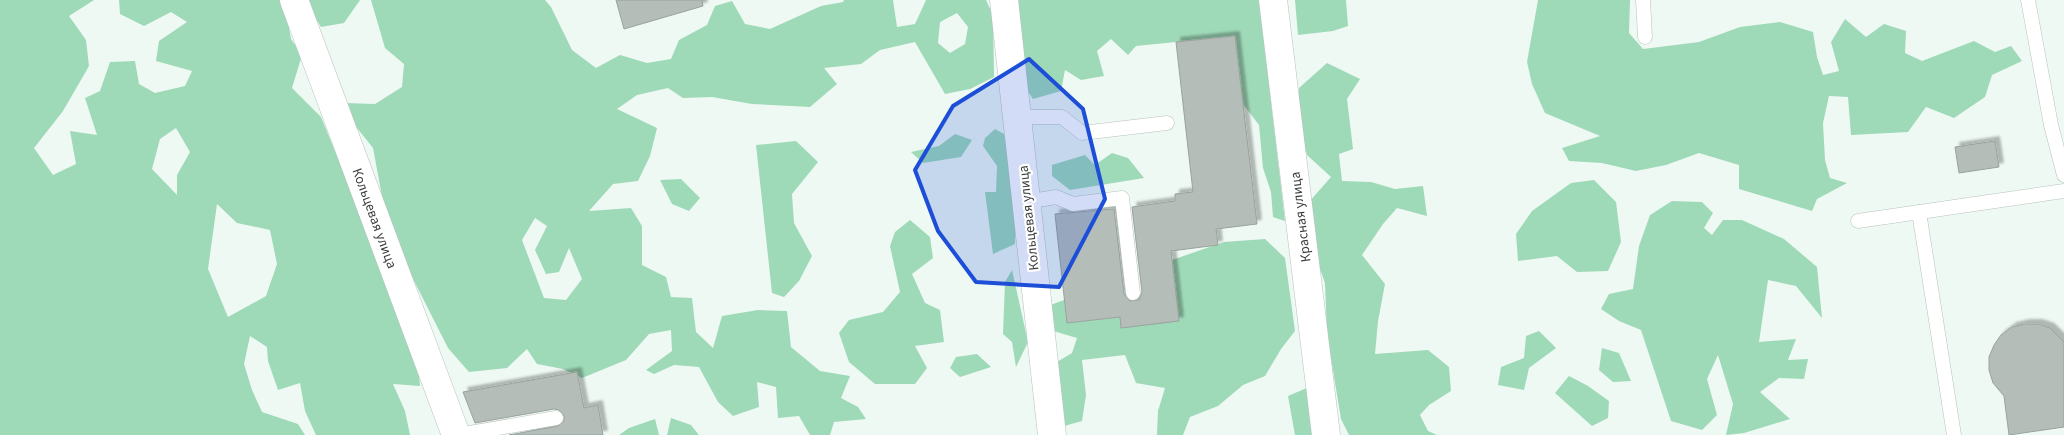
<svg xmlns="http://www.w3.org/2000/svg" width="2064" height="435" font-family="'Source Sans 3',sans-serif">
<style>
.green{fill:#9ed9b8;fill-rule:evenodd}
.building{fill:#b4bdb8;stroke:#99a29c;filter:url(#shadow)}
.lines{fill:none;stroke-linecap:round;stroke-linejoin:round}
.lane-casing{stroke:#b8c2bc;stroke-width:15}
.street-casing{stroke:#b8c2bc;stroke-width:29}
.lane{stroke:#fff;stroke-width:14}
.street{stroke:#fff;stroke-width:28}
.marked{fill:#1d4ed8;fill-opacity:0.2;stroke:#1d4ed8;stroke-width:4;stroke-linejoin:round}
.labels{text-anchor:middle;stroke-width:4.5;stroke-linejoin:round;paint-order:stroke}
.street-label{font-size:14px;fill:#393d3b;stroke:#fff}
</style>
<defs>
<filter id="shadow"><feDropShadow dx="4.5" dy="-4.5" stdDeviation="1" flood-color="#0004"/></filter>
</defs>
<rect width="100%" height="100%" fill="#eff9f3"/>
<g class="green">
<path d="M0 0H94L69 16 86 40 89 66 63 111 34 148 53 175 76 164 70 131 97 135 85 98 100 91 110 62 135 61 139 84 155 93 185 86 192 71 156 61 159 41 187 22 171 12 144 26 120 14 119 0H284L291 39 302 55 292 88 321 117 417 352 420 386 393 384 405 411 410 435H316L305 411 300 383 278 390 268 361 267 347 250 336 244 364 252 390 262 412 298 424 305 435H0ZM176 128 190 152 177 175V195L152 169 160 139ZM217 204 237 223 270 230 277 264 266 296 228 317 208 269Z"/>
<polygon points="304,0 360,0 344,23 321,27"/>
<path d="M371 0H545L551 7 572 50 596 68 620 55 647 63 671 59 679 40 707 25 715 6 732 1 745 24 770 29 821 6 843 2 844 0H893L897 27 915 24 926 0H986L993 15 994 77 970 89 945 94 915 42 880 50 861 64 824 68 837 84 810 107 752 104 712 97 683 98 668 88 637 95 617 109 657 128 650 156 638 181 613 184 589 211 631 208 642 226V265L666 277 671 297 692 298 696 332 713 348 722 316 758 310 787 311 791 347 820 371 850 376 841 398 858 407 866 419 834 422 830 435H810L799 416 778 418 776 387 757 382 759 407 733 416 718 402 699 367 674 365 654 374 646 370 672 351 671 330 649 334 626 360 582 378 563 369 537 364 527 349 507 368 469 372 448 348 403 259 384 207 373 148 353 123 345 103 375 104 402 87 404 64 385 48ZM957 13 968 27 965 44 950 53 938 43 940 22ZM535 218 547 226 535 250 546 274 559 272 569 248 582 279 566 300 544 298 522 240Z"/>
<polygon points="1019,0 1259,0 1285,221 1273,217 1271,192 1263,168 1259,125 1243,104 1235,36 1136,46 1128,55 1111,39 1097,51 1104,76 1081,80 1065,70 1061,91 1033,99 1022,83 1015,18"/>
<polygon points="1295,0 1346,0 1348,26 1333,31 1298,35"/>
<polygon points="1538,0 1630,0 1629,33 1643,49 1699,42 1740,27 1780,22 1813,32 1817,57 1823,75 1839,71 1831,42 1845,19 1866,37 1884,24 1906,31 1905,53 1922,61 1974,41 1995,52 2011,46 2022,61 1992,75 1985,97 1954,118 1926,107 1908,132 1851,135 1848,97 1829,96 1823,123 1825,160 1830,178 1847,183 1817,199 1812,211 1739,189 1739,165 1699,153 1666,165 1636,171 1602,163 1569,161 1562,148 1600,136 1545,113 1532,84 1527,62"/>
<polygon points="1327,63 1360,79 1347,99 1353,149 1339,154 1342,181 1371,182 1395,189 1423,186 1427,216 1397,208 1383,224 1362,255 1385,284 1378,321 1375,354 1428,350 1449,367 1451,391 1429,405 1420,415 1428,431 1437,435 1349,435 1341,419 1327,334 1325,283 1313,249 1309,202 1331,177 1307,155 1299,127 1299,88"/>
<polygon points="995,129 1004,134 1016,197 1015,244 993,254 985,192 996,192 997,166 983,146 985,138"/>
<polygon points="955,134 972,140 961,157 923,163 911,152 939,146"/>
<polygon points="796,141 818,162 792,194 794,223 812,256 799,281 784,297 772,293 756,145"/>
<polygon points="1112,153 1128,158 1144,178 1070,190 1052,176 1052,165 1085,155 1095,165"/>
<polygon points="681,179 700,198 689,211 672,204 660,180"/>
<polygon points="1594,180 1616,202 1621,242 1608,271 1577,272 1557,256 1518,261 1516,234 1532,211 1571,183"/>
<polygon points="1672,201 1702,202 1713,213 1704,228 1712,235 1723,220 1742,220 1784,239 1817,267 1822,318 1796,286 1768,280 1759,342 1796,339 1788,360 1808,359 1804,379 1779,378 1760,392 1790,419 1744,433 1726,435 1733,404 1718,355 1707,379 1717,415 1702,430 1671,421 1641,330 1619,321 1601,309 1609,294 1633,289 1639,246 1650,215"/>
<polygon points="910,220 930,237 933,258 912,274 925,303 940,310 944,342 915,346 927,368 915,384 875,384 849,362 839,333 849,320 883,312 900,292 890,246 895,232"/>
<polygon points="1265,239 1285,258 1295,331 1281,349 1265,376 1243,385 1218,406 1190,417 1183,435 1157,435 1158,411 1165,388 1136,383 1125,355 1082,360 1086,395 1082,421 1064,426 1052,365 1072,353 1077,338 1050,330 1048,306 1064,300 1068,323 1120,317 1121,328 1179,320 1172,260 1224,242"/>
<polygon points="1012,270 1028,342 1016,367 1012,342 1003,334 1005,282"/>
<polygon points="1539,331 1556,348 1529,368 1524,390 1498,385 1501,367 1524,358 1526,336"/>
<polygon points="1602,348 1619,353 1631,381 1613,382 1599,370"/>
<polygon points="977,354 991,367 960,377 950,368 956,357"/>
<polygon points="1569,376 1588,386 1609,401 1608,418 1592,426 1555,393"/>
<polygon points="1309,387 1313,435 1295,435 1288,396"/>
<polygon points="671,418 691,425 699,435 667,435"/>
<polygon points="655,419 659,435 619,435 629,428"/>
</g>
<g class="building">
<polygon points="616,0 702,0 703,6 624,29"/>
<polygon points="1235,36 1257,224 1216,229 1218,245 1171,251 1179,321 1121,328 1120,317 1067,323 1055,214 1114,209 1124,294 1130,301 1139,300 1142,292 1132,207 1175,201 1175,194 1193,192 1176,42"/>
<polygon points="1995,141 1999,167 1959,173 1955,147"/>
<polygon points="2025,324 2038,324 2050,328 2064,342 2064,427 2009,435 2004,396 1993,383 1989,370 1989,357 1994,345 2001,335 2012,327"/>
<polygon points="577,372 584,408 598,405 603,435 509,435 558,426 564,421 564,416 559,410 554,409 475,423 463,392"/>
</g>
<g class="lines">
<defs>
<g id="lane">
<polyline points="1643,0 1645,37"/>
<polyline points="2028,0 2051,125 2064,175"/>
<polyline points="1017,117 1062,117 1082,133 1167,123"/>
<polyline points="1025,202 1056,197 1073,204 1122,198 1133,293"/>
<polyline points="1919,212 1954,435"/>
<polyline points="1858,221 2064,191"/>
<polyline points="458,435 556,418"/>
</g>
<g id="street">
<polyline points="294,0 456,435"/>
<polyline points="1004,0 1052,435"/>
<polyline points="1273,0 1326,435"/>
</g>
</defs>
<use href="#lane" class="lane-casing"/>
<use href="#street" class="street-casing"/>
<use href="#lane" class="lane"/>
<use href="#street" class="street"/>
</g>
<path class="marked" d="M1029 59 1083 109 1105 199 1059 287 976 282 938 231 915 170 953 106Z"/>
<g class="labels">
<g class="street-label">
<text transform="translate(1300 217) rotate(-97)" y="5">Красная улица</text>
<text transform="translate(375 218) rotate(70)" y="5">Кольцевая улица</text>
<text transform="translate(1028 218) rotate(-96)" y="5">Кольцевая улица</text>
</g>
</g>
</svg>
